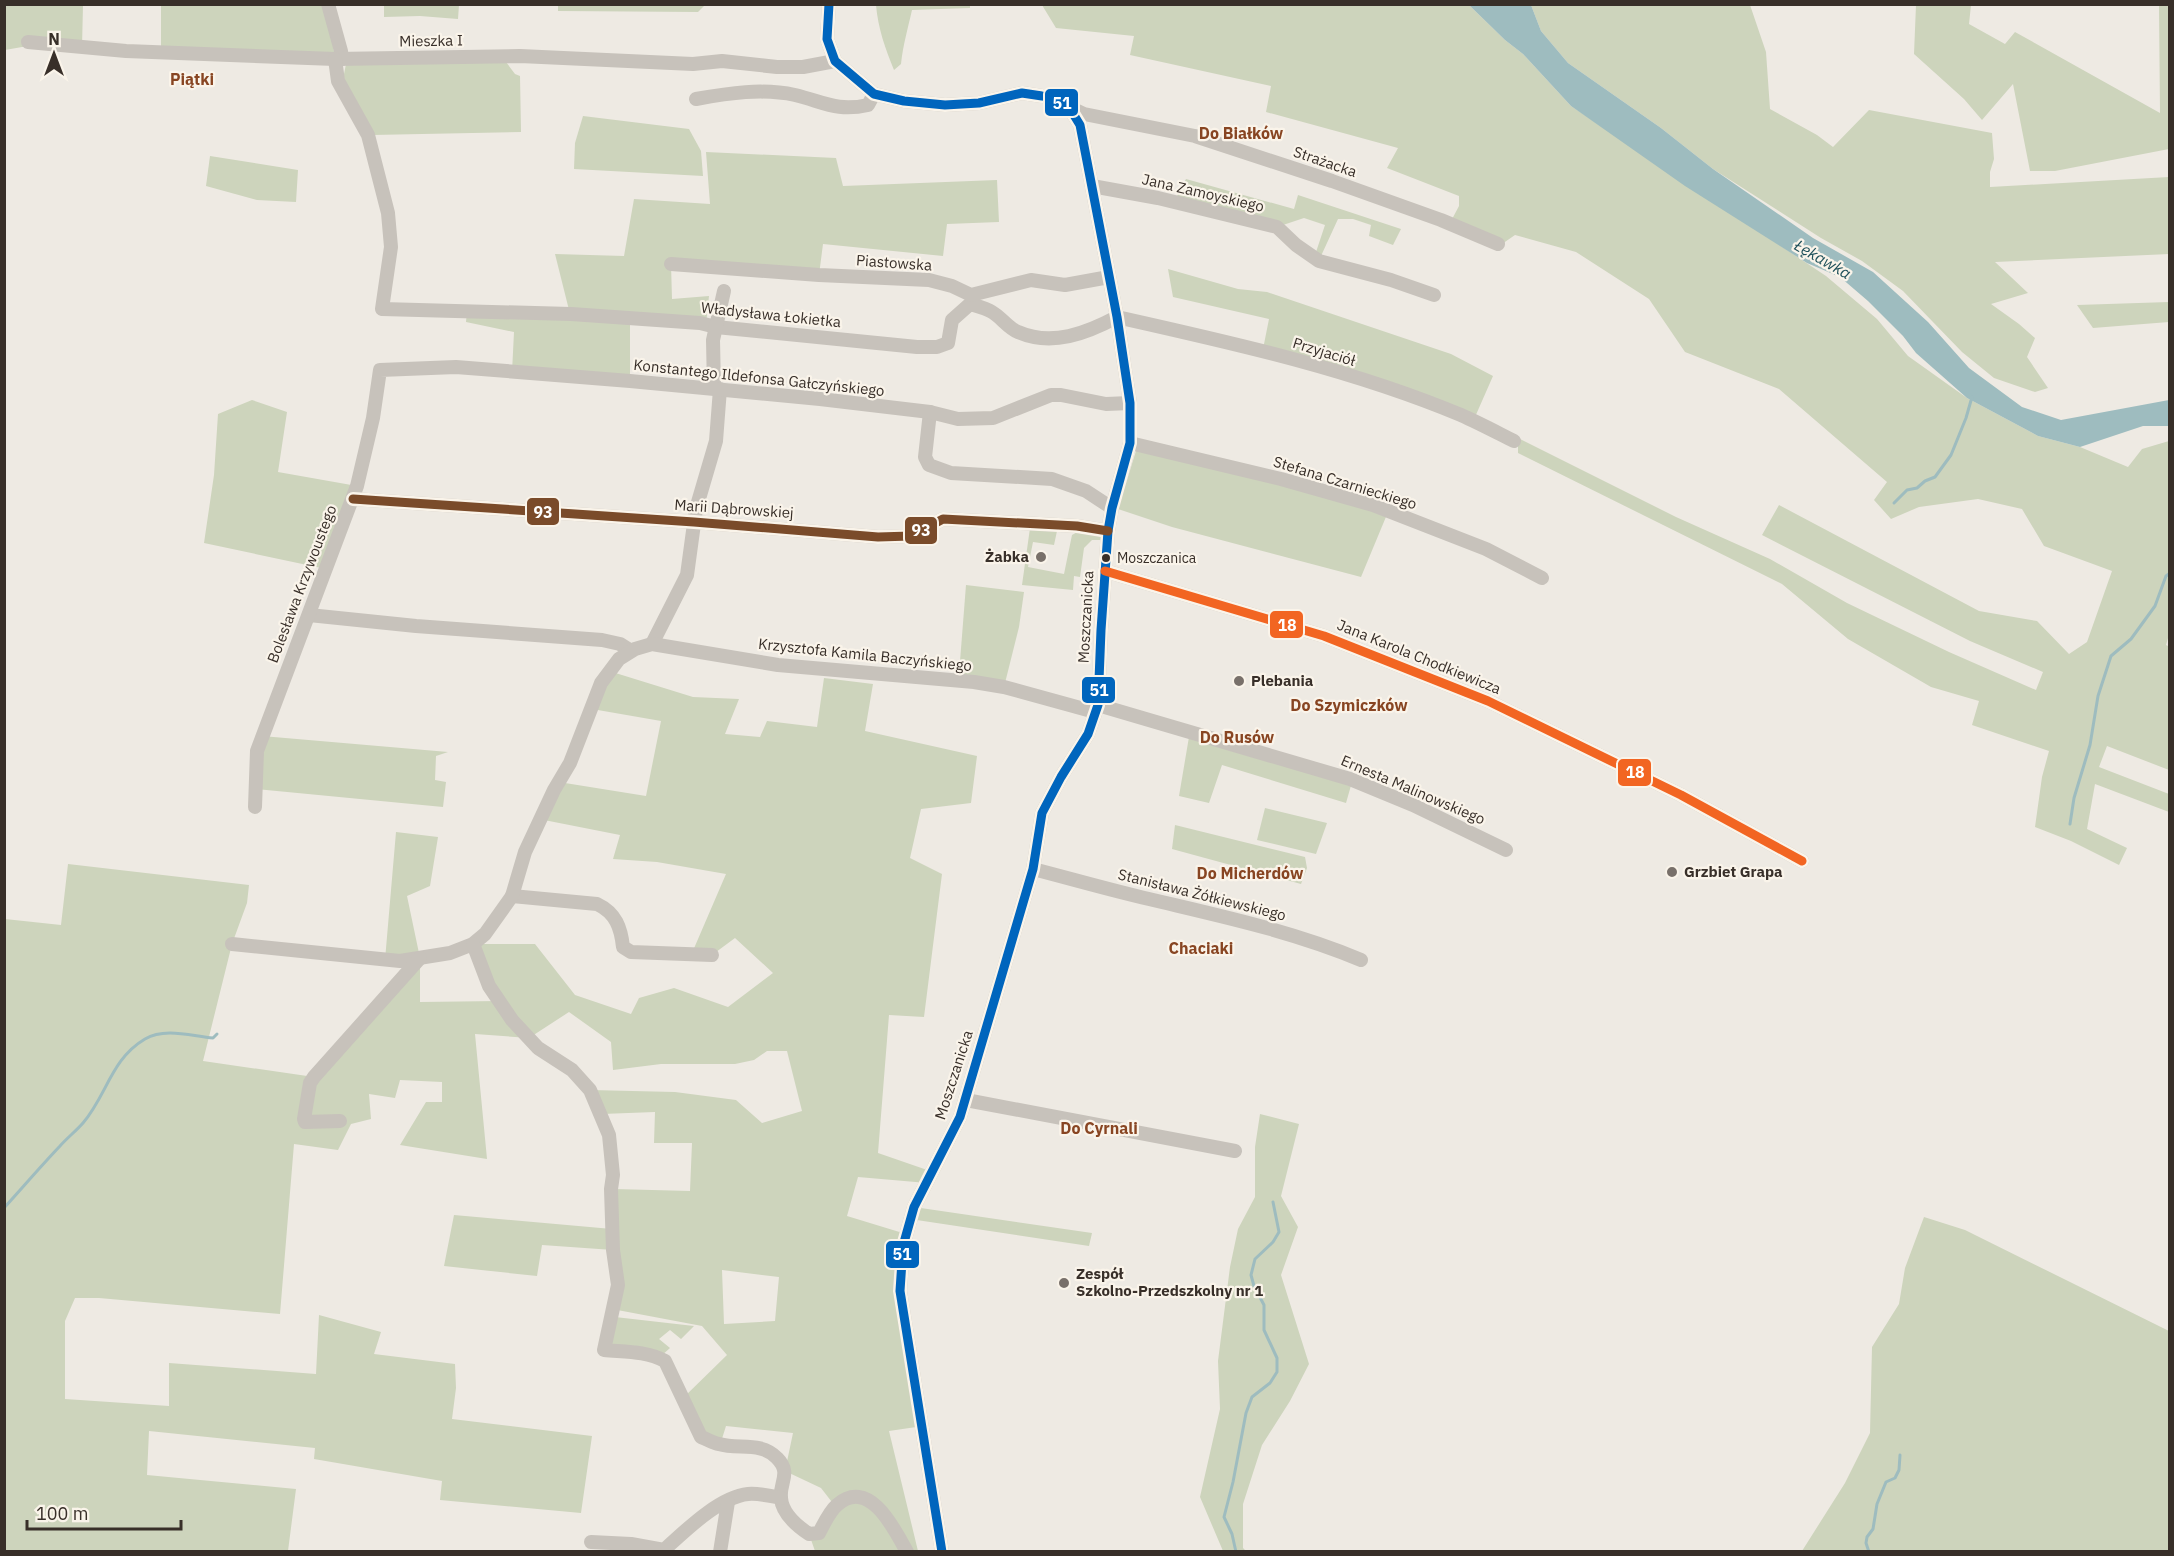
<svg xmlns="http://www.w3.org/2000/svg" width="2174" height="1556" font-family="'IBM Plex Sans',sans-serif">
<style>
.green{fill:#cdd4bc;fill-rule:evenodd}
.water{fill:#9ebcbf}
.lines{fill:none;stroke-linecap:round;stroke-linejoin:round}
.stream{stroke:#9ebcbf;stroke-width:3}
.minor{stroke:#c7c2bb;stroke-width:14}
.bus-1-casing{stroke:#faf4ea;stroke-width:14}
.bus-2-casing{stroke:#faf4ea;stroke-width:14}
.bus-3-casing{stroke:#faf4ea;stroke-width:14}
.bus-1{stroke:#0065bd;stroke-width:9}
.bus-2{stroke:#7a4b2a;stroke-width:9}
.bus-3{stroke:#f26522;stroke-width:9}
.poi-dot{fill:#78706a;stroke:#faf4ea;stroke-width:2}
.bus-dot{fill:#382f29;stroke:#faf4ea;stroke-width:2}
.labels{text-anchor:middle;stroke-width:4.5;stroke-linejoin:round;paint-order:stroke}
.bus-label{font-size:14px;fill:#382f29;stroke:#faf4ea;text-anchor:start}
.street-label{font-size:15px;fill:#382f29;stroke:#faf4ea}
.poi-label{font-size:15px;font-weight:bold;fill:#382f29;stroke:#faf4ea;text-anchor:start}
.neighbourhood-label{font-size:16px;font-weight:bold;fill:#884522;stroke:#faf4ea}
.water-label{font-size:16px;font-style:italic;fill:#1e505a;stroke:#faf4ea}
.line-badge{stroke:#faf4ea;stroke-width:2}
.badge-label{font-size:16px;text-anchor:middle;font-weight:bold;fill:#fff}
</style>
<rect width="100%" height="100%" fill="#eeeae3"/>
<g class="green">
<polygon points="558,4 705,4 705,5 698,12 558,11"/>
<path d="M970 4V8L912 10C908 28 903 45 901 64L894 70C885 48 878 28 876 5Z"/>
<polygon points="4,5 83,5 82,47 22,47 5,50"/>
<polygon points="161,5 328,5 335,59 161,52"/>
<polygon points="384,5 384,4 459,5 458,19 420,16 384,17"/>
<polygon points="1042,5 1469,5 1505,40 1523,54 1571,106 1826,276 1877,319 1908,356 1967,398 2038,436 2080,447 2128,467 2142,449 2169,441 2170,631 2166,645 2170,647 2169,770 2107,746 2099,767 2169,794 2169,812 2095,784 2087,829 2127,848 2119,865 2071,841 2035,827 2042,777 2049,751 1972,725 1979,701 1931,687 1848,639 1782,584 1518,453 1518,438 1676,517 1770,559 1847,603 1949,652 2036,690 2043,672 1970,641 1762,535 1779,505 1979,611 2037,621 2069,654 2087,642 2112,571 2044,546 2022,509 1978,499 1919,507 1891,519 1874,500 1887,482 1779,389 1685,352 1649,299 1576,252 1515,235 1502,244 1450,223 1459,206 1459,196 1387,168 1398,148 1266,112 1271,86 1130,55 1134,36 1056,28"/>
<polygon points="1531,5 1750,5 1766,52 1770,109 1817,135 1833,147 1869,110 1992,133 1994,159 1990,172 1990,187 2169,177 2169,254 1995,262 2028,293 1991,304 2019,324 2035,338 2027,357 2048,388 2035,392 1994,378 1962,352 1903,291 1862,261 1821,238 1713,169 1661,128 1568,63 1541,31"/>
<polygon points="1916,5 1971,5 1969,24 2005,44 2015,32 2160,113 2159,6 2157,5 2169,5 2169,149 2055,171 2030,171 2013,84 1982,120 1964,99 1914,54"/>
<polygon points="506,62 515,74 520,76 521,132 372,135 343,79 346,64"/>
<polygon points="583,116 689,129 701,151 703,176 574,169 575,143"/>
<polygon points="706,152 836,158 843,186 997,180 999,222 947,224 943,256 823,244 819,275 671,264 672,299 709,296 706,324 630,318 630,381 512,372 514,332 466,322 467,311 570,314 555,254 624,256 634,199 710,204"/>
<polygon points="210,156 298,170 296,202 257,200 206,186"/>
<polygon points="1186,179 1294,209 1298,195 1401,229 1393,245 1369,236 1371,225 1353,219 1338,219 1321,256 1315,255 1325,225 1304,218 1280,226 1174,202"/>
<polygon points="1168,269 1238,289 1267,292 1451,354 1493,376 1475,417 1263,349 1269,319 1173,297"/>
<polygon points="2169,302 2169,322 2093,328 2077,305"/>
<polygon points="252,400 287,412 278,472 357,486 326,569 204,543 214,475 218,414"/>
<polygon points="1139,449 1388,512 1361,577 1172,527 1118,509 1136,451"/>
<polygon points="1030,528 1057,531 1054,545 1033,542 1028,567 1064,574 1072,535 1079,531 1102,536 1102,540 1092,540 1084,548 1080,577 1074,576 1073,590 1022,585"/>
<polygon points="966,585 1024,592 1019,627 1005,683 959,674"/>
<path d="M609 671 693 697 739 699 725 734 760 737 767 721 817 727 824 678 873 684 865 731 977 756 971 803 921 809 910 858 942 874 924 1017 889 1015 878 1153 933 1172 927 1183 858 1177 847 1216 906 1234 900 1291 923 1426 889 1431 918 1551H815L809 1534 835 1506 821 1488 785 1471 793 1433 726 1426 720 1445 701 1437 682 1399 727 1355 702 1326 612 1309 613 1250 542 1245 537 1276 444 1266 454 1215 612 1229 614 1189 690 1191 692 1143H654L655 1112 602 1114 590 1090 675 1092 736 1100 762 1123 802 1111 787 1051H767L754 1060 735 1064H661L613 1070 611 1042 569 1012 529 1038 475 1034 487 1159 400 1145 426 1102H442V1082L400 1080 395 1098 369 1094 371 1119 351 1124 338 1150 294 1144 280 1314 99 1298H75L65 1321V1399L169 1406V1363L316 1374 319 1315 381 1332 374 1354 455 1364 456 1388 452 1419 592 1436 581 1513 440 1500 442 1481 314 1459 315 1448 149 1431 147 1475 296 1489 288 1551 5 1552V919L61 925 68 864 249 885 247 903 232 944 203 1061 314 1077 419 959 385 960 396 832 438 837 430 886 407 896 420 958V1002L499 1001 473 944H535L575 995 631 1014 639 998 674 988 728 1007 773 973 735 938 712 955 692 953 726 874 657 862 613 859 620 835 544 820 565 783 646 796 661 721 592 709ZM722 1270 779 1277 775 1321 724 1324Z"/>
<polygon points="1190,731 1352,782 1346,803 1222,765 1209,803 1179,796"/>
<polygon points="262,736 448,752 436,756 435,780 446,782 443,807 256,789"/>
<polygon points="1265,808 1327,823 1316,854 1257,840"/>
<polygon points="1175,825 1305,857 1307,868 1301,884 1172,849"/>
<polygon points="1260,1114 1299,1124 1281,1196 1298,1227 1281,1275 1309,1364 1290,1401 1262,1445 1243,1504 1243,1548 1246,1551 1223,1551 1200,1497 1220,1409 1218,1361 1230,1267 1238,1229 1255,1197 1255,1147"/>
<polygon points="914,1207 1092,1233 1089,1246 910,1219"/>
<polygon points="1924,1217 1965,1230 2169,1331 2169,1551 1802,1551 1845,1483 1870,1433 1872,1347 1899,1304 1905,1268"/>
<polygon points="615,1317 694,1326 681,1339 670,1330 659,1339 670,1348 661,1356 609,1347"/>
</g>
<polygon class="water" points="1469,5 1531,5 1541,31 1568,63 1661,128 1713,169 1813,238 1873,272 1928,322 1969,368 2022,407 2061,420 2169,400 2169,426 2143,426 2080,447 2038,436 1967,398 1916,353 1903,336 1868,301 1840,277 1807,263 1685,186 1571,106 1523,54 1505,40"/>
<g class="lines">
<g class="stream">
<polyline points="1894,503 1907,490 1917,488 1925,481 1935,477 1951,455 1966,418 1972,397"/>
<polyline points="2070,824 2074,798 2090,745 2098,696 2111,656 2131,639 2155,606 2166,576 2170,573"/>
<path d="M4 1208C23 1187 41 1166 60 1146 67 1138 76 1131 83 1123 107 1095 111 1059 145 1039 165 1027 191 1036 213 1038L217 1034"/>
<polyline points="1236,1552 1232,1534 1224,1517 1233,1482 1246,1413 1252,1397 1270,1383 1277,1372 1277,1358 1264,1330 1264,1305 1254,1286 1251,1275 1255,1259 1273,1242 1279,1232 1273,1202"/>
<polyline points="1869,1552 1866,1543 1867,1537 1873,1529 1877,1504 1886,1482 1895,1478 1899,1470 1900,1455"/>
</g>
<g class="minor">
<polyline points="328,4 341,51 342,59"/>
<polyline points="829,4 827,39 835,61 874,94 904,101 945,105 979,103 1022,93 1042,96 1051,97 1069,107 1080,125 1117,317 1130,403 1130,443 1112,508 1108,531 1101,630 1098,705 1088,734 1061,777 1042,813 1033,869 960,1117 914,1207 903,1246 900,1291 942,1552"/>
<polyline points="28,42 126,51 335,59 520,56 693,64 722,61 777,67 803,67 835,61"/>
<path d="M335 59 338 81 368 135 388 213 391 247 382 309 571 314 700 323 716 327 917 347H937L948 343 952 320 970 304C977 306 986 308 992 312 1001 317 1008 328 1018 332 1052 347 1087 333 1117 317 1233 343 1351 369 1461 415 1479 423 1496 432 1514 441"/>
<path d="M696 99C729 93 762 88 795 95 824 102 837 112 868 105L874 94"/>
<polyline points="1069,107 1084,114 1195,136 1332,181 1441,220 1498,244"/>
<polyline points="1092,186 1158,198 1277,227 1296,245 1319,261 1391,280 1434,295"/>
<polyline points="671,264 819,275 929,280 952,286 971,295 1031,280 1065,285 1109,277"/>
<polyline points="714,388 713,340 724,291"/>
<polyline points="930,412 925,457 929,465 951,473 1052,479 1086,491 1112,508"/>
<polyline points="1130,443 1281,479 1373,505 1486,549 1542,578"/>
<polyline points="353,499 694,522 878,537 911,536 943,519 1077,526 1108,531"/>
<polyline points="1105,571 1324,636 1488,701 1681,795 1802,861"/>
<polyline points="309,615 416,626 602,640 620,644 631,651"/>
<polyline points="652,644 687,575 696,509 716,441 720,389"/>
<polyline points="1098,705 1350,779 1413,805 1506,850"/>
<polyline points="255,807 257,751 357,486 373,418 380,370 456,367 630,381 820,399 930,412 958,419 993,418 1051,395 1061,395 1106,404 1130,403"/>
<path d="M1033 869C1072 879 1110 890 1149 899 1220 916 1292 931 1361 960"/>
<path d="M512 896 597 904C616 913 621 928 623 947L631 952 712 955"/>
<polyline points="232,944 400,961 450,953 473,944 485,934 512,896 525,852 554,790 570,763 601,683 619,659 635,649 652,644 778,665 974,682 1004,687 1095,712"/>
<path d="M473 944 489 986 512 1020 538 1048 572 1070 590 1090 609 1135 613 1175 611 1189 613 1250 618 1285 604 1350C625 1352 646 1351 665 1361L701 1437C707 1439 713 1443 719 1444 738 1450 761 1441 777 1458 792 1473 779 1483 781 1498 782 1513 797 1526 809 1534L819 1533C824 1524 829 1512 837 1505 869 1477 894 1528 907 1552"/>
<polyline points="966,1100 1235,1151"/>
<polyline points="340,1121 305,1122 304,1119 310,1083 314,1077 420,958"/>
<path d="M591 1542 631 1544 664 1550C685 1531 719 1497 748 1494 759 1493 770 1496 781 1498"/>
<polyline points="720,1552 728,1502"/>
</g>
<defs>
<polyline id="bus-1" points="829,4 827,39 835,61 874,94 904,101 945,105 979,103 1022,93 1042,96 1051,97 1069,107 1080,125 1117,317 1130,403 1130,443 1112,508 1108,531 1101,630 1098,705 1088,734 1061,777 1042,813 1033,869 960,1117 914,1207 903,1246 900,1291 942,1552"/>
<polyline id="bus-2" points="353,499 694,522 878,537 911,536 943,519 1077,526 1108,531"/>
<polyline id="bus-3" points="1105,571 1324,636 1488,701 1681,795 1802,861"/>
</defs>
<use href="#bus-1" class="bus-1-casing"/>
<use href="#bus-2" class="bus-2-casing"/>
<use href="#bus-3" class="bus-3-casing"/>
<use href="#bus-1" class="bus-1"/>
<use href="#bus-2" class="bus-2"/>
<use href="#bus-3" class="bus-3"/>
</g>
<g class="poi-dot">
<circle cx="1041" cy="557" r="6"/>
<circle cx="1239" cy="681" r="6"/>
<circle cx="1672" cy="872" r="6"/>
<circle cx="1064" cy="1283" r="6"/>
</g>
<circle class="bus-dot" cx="1106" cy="558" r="5"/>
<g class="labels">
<g class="bus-label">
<text x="1117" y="563">Moszczanica</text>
</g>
<g class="street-label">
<text transform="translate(431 41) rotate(-1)" y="5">Mieszka I</text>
<text transform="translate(1325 162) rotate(19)" y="5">Strażacka</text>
<text transform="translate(1203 193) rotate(13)" y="5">Jana Zamoyskiego</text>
<text transform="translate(894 263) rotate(4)" y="5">Piastowska</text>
<text transform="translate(771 315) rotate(6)" y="5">Władysława Łokietka</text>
<text transform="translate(1324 352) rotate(17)" y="5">Przyjaciół</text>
<text transform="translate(759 378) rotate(6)" y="5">Konstantego Ildefonsa Gałczyńskiego</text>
<text transform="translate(1345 483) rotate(17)" y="5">Stefana Czarnieckiego</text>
<text transform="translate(734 509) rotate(4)" y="5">Marii Dąbrowskiej</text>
<text transform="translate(302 584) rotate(-69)" y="5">Bolesława Krzywoustego</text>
<text transform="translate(1086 617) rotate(-87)" y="5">Moszczanicka</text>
<text transform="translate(865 655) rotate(6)" y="5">Krzysztofa Kamila Baczyńskiego</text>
<text transform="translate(1419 657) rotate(22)" y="5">Jana Karola Chodkiewicza</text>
<text transform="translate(1413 790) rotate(23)" y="5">Ernesta Malinowskiego</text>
<text transform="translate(1202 895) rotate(14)" y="5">Stanisława Żółkiewskiego</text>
<text transform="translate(954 1075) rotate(-72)" y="5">Moszczanicka</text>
</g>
<g class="poi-label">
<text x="1029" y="562" text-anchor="end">Żabka</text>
<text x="1251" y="686">Plebania</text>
<text x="1684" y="877">Grzbiet Grapa</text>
<text x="1076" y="1279">Zespół<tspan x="1076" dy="17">Szkolno-Przedszkolny nr 1</tspan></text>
</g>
<g class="neighbourhood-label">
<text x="192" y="85">Piątki</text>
<text x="1241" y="139">Do Białków</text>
<text x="1349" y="711">Do Szymiczków</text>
<text x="1237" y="743">Do Rusów</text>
<text x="1250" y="879">Do Micherdów</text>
<text x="1201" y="954">Chaciaki</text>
<text x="1099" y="1134">Do Cyrnali</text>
</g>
<g class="water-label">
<text transform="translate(1823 259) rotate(30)" y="6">Łękawka</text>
</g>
</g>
<g class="line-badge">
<rect x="1044" y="88" width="35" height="29" rx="6" fill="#0065bd"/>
<rect x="526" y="497" width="34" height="29" rx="6" fill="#7a4b2a"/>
<rect x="904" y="516" width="34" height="29" rx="6" fill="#7a4b2a"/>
<rect x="1269" y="610" width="35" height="29" rx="6" fill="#f26522"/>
<rect x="1081" y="676" width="35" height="28" rx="6" fill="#0065bd"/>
<rect x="1617" y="758" width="35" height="29" rx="6" fill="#f26522"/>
<rect x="885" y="1240" width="35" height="29" rx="6" fill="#0065bd"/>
</g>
<g class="badge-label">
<text x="1062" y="109">51</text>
<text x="543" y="518">93</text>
<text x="921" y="536">93</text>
<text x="1287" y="631">18</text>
<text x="1099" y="696">51</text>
<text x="1635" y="778">18</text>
<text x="902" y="1260">51</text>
</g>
<rect width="2174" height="1556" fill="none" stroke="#382f29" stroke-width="12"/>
<g transform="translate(54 54)" stroke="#faf4ea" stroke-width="4.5" paint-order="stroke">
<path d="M0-4.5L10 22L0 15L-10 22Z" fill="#382f29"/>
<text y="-9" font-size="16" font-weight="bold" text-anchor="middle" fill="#382f29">N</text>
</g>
<path d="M27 1520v9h154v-9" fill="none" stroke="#382f29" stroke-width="3"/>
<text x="36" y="1520" font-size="18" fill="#382f29" stroke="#faf4ea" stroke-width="4.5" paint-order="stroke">100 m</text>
</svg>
